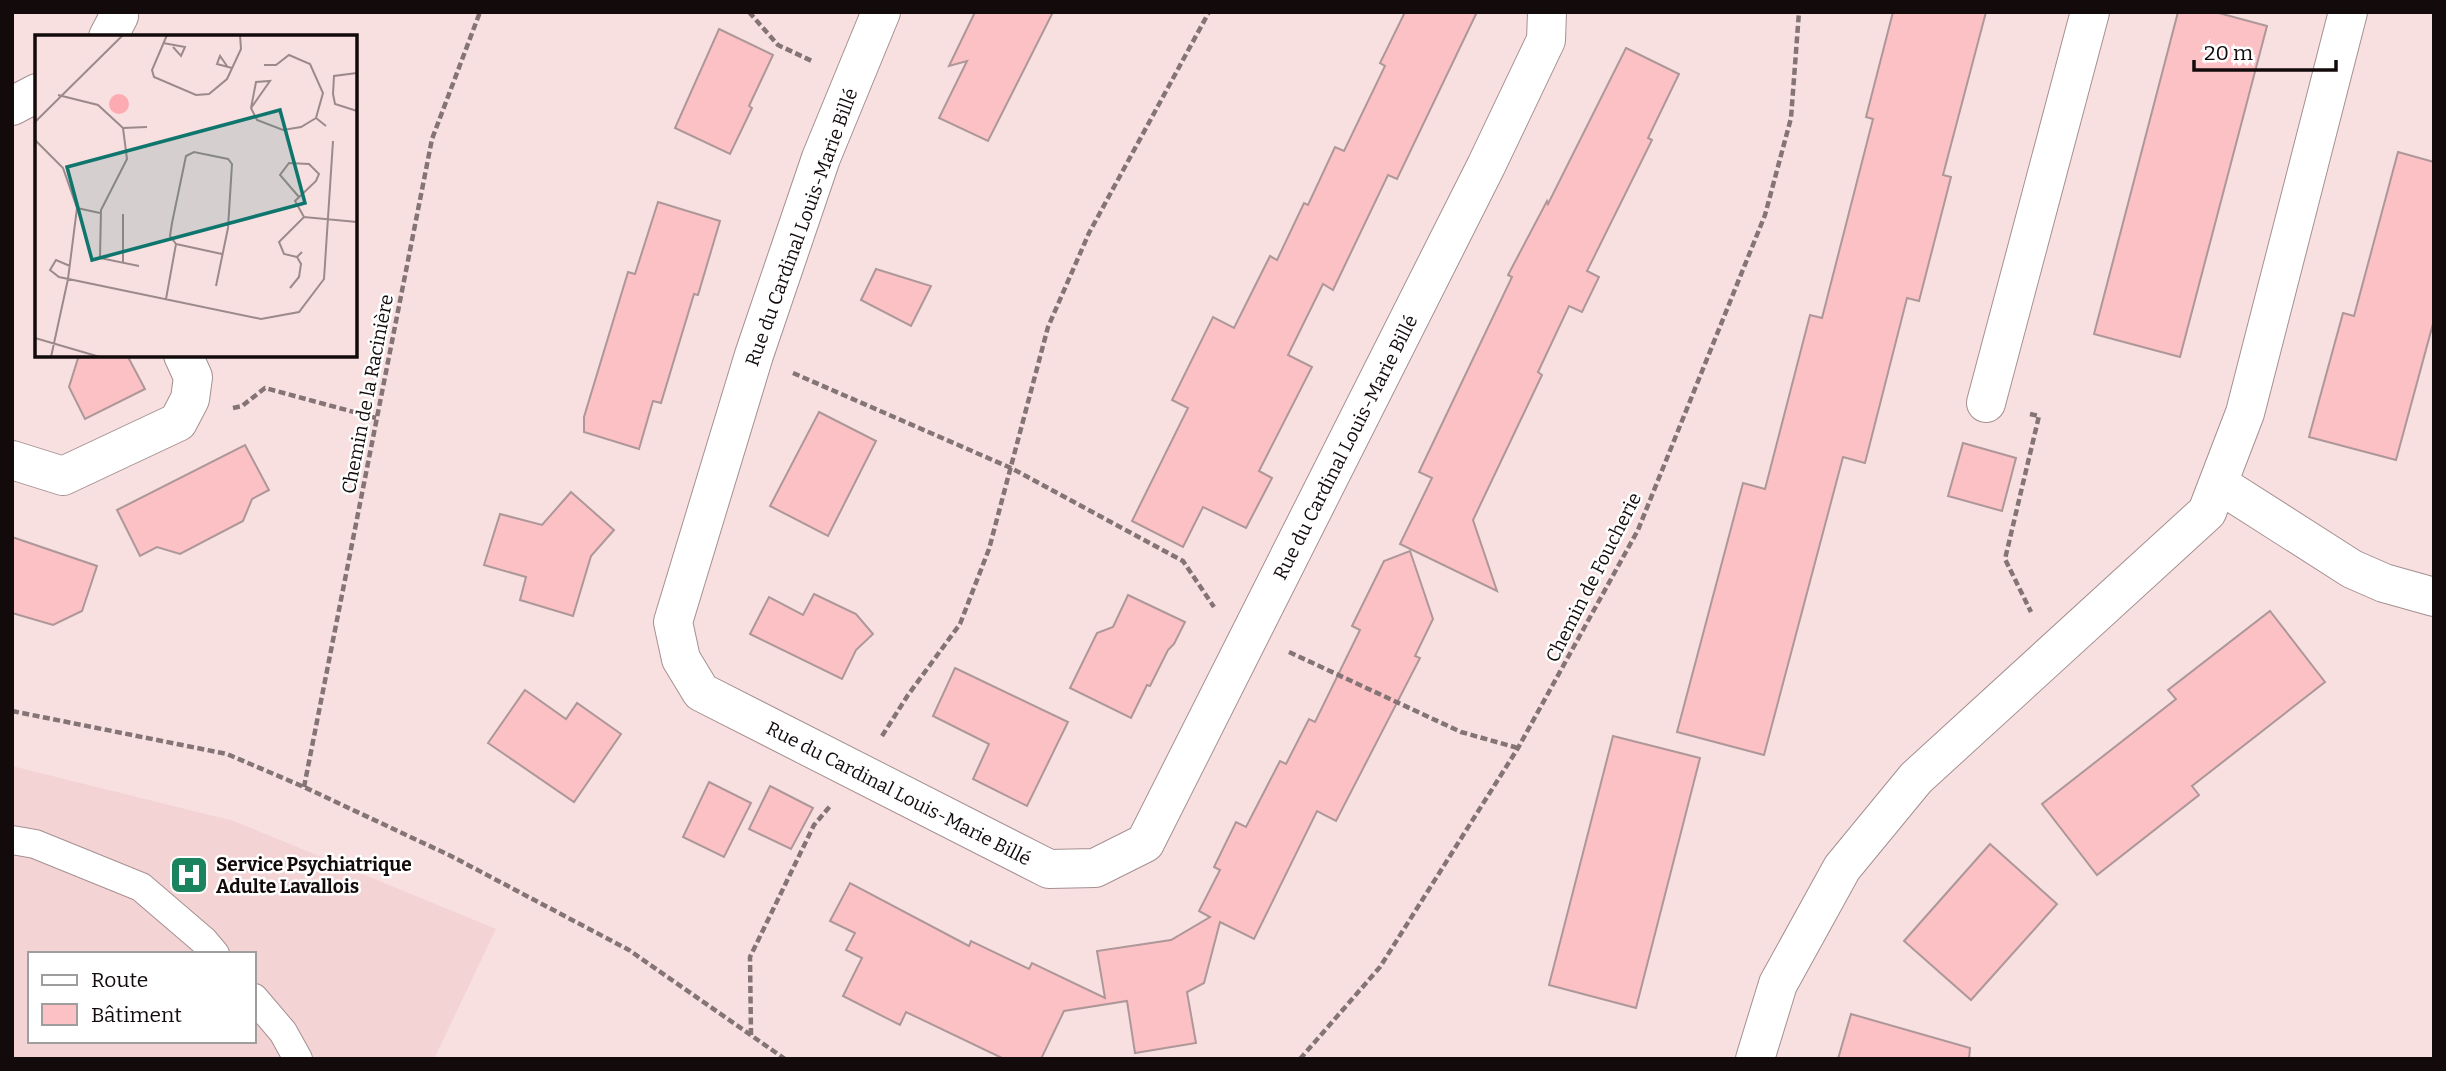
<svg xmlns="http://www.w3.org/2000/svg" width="2446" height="1071" font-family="Bitter,serif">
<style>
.built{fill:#f4d3d5;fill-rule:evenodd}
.building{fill:#fcc1c5;stroke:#ad9798;stroke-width:2}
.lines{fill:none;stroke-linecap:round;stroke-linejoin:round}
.service-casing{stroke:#a59091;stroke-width:30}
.minor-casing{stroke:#a59091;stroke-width:40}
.path{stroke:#847475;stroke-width:4.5;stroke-dasharray:7 3.5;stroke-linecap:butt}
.service{stroke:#fff;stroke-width:28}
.minor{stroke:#fff;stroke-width:38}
.labels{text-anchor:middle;stroke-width:5;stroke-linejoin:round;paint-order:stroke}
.street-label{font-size:19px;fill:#120a0b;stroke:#fff}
.poi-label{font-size:19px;font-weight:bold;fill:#120a0b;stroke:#fff;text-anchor:start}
.inset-road{fill:none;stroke:#9c8a8b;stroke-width:2}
.view{fill:#0f766e;fill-opacity:0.15;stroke:#0f766e;stroke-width:3.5}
.inset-edge{fill:none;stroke:#120a0b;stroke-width:3.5}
</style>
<rect width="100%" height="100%" fill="#f8e0e1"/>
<path class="built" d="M12 766 234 821 496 929 434 1059H12ZM30 954H254V1041H30Z"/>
<g class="building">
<polygon points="975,12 1053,12 988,141 939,118 967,61 949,66"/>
<polygon points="1405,12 1477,12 1397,179 1388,175 1333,290 1323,284 1288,355 1312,367 1259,471 1272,478 1246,528 1203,507 1183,547 1132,521 1188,408 1172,400 1213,317 1234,328 1270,256 1277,260 1304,203 1308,205 1335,147 1344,151 1385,66 1380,63"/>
<polygon points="1893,12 1986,12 1943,175 1951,177 1919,301 1907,298 1865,463 1843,457 1764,755 1677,732 1743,483 1765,489 1810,315 1822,318 1873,119 1866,117"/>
<polygon points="2178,12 2215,12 2267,26 2180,357 2094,334"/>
<polygon points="719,29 773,55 749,106 752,108 730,154 675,128"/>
<polygon points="1626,48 1679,74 1648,138 1652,140 1587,271 1599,277 1582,312 1569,306 1538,372 1542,375 1473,520 1497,591 1400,544 1432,478 1419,472 1512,277 1508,275 1547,201 1548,204"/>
<polygon points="2398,152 2434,162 2434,320 2396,460 2309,437 2343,313 2354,316"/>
<polygon points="658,202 720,221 698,295 694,294 661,403 653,401 639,449 584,432 584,417 628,272 635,274"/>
<polygon points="876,269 931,286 911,326 861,300"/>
<polygon points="79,355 127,355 145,389 85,419 69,387"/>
<polygon points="819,412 876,441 828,536 770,506"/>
<polygon points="1963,443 2016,458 2002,511 1948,496"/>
<polygon points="245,445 269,490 252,499 243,521 180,554 157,547 140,556 117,510"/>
<polygon points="571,492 614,530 591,556 573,616 520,600 526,577 484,565 500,514 542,525"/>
<polygon points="12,537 97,566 82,611 53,625 12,613"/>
<polygon points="1410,551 1433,619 1415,656 1420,658 1336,821 1317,811 1254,939 1220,922 1204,983 1187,992 1196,1043 1135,1053 1127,1001 1064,1011 1041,1059 1004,1059 906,1012 900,1025 843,996 862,958 846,950 855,933 830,921 850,883 969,946 971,941 1029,969 1032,963 1105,998 1097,951 1171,940 1210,917 1199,911 1220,870 1214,867 1236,822 1246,827 1280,761 1286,764 1309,719 1315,722 1360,630 1352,626 1384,561"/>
<polygon points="814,594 856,614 873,634 856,650 842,679 750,634 769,597 803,615"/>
<polygon points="1128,595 1185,622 1174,644 1168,650 1150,686 1147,685 1131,718 1070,688 1097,633 1113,627"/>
<polygon points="2270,611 2325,682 2192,786 2199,795 2097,875 2042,804 2176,699 2168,690"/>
<polygon points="955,668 1068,722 1027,806 973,779 989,744 933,716"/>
<polygon points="525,690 566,719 577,703 621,734 574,802 488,743"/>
<polygon points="1613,736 1700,758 1636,1008 1549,985"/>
<polygon points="709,782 751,803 724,857 683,837"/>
<polygon points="770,786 813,808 791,849 749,829"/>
<polygon points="1990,844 2057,904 1971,1000 1904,941"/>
<polygon points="1851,1014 1970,1048 1969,1059 1838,1059"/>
</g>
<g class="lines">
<defs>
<g id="service">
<polyline points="12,840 35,844 141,887 204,941 215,954"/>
<polyline points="254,998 283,1032 298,1059"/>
</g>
<g id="minor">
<polyline points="881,12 821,158 754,355 673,622 681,659 701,692 1049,869 1095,868 1145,843 1486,166 1546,40 1547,12"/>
<polyline points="108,37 119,16 117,12"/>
<polyline points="12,106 37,93"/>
<polyline points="1986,403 2090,12"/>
<polyline points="12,460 63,476 178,422 190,399 193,377 183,355"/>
<polyline points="2219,484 2352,569 2384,583 2434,597"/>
<polyline points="1755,1059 1778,984 1842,868 1916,778 2207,512 2245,413 2348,12"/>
</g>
</defs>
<use href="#service" class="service-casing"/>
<use href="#minor" class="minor-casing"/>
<g class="path">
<polyline points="749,12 778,45 814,62"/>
<polyline points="793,373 1011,468 1183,561 1214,607"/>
<polyline points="233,408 242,406 265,388 376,418"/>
<polyline points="2030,414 2039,416 2005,559 2031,612"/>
<polyline points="1289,652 1461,732 1518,748"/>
<polyline points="12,711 227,754 304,787 451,856 629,950 785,1059"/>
<polyline points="882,736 908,695 960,624 989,549 1048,327 1089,233 1209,12"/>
<polyline points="304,787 432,139 480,12"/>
<polyline points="751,1035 750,957 814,825 831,805"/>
<polyline points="1300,1059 1380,967 1518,748 1638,530 1765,215 1791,118 1799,12"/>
</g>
<use href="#service" class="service"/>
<use href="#minor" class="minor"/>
</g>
<defs>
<symbol id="hospital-square" viewBox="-11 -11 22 22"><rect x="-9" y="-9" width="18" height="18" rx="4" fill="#1b835e" stroke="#fff"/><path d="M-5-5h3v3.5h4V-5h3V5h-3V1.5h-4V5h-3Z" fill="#fff"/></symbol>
</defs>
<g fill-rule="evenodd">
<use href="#hospital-square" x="167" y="853" width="44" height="44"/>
</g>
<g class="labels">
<g class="street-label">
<text transform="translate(801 227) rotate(-70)" y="7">Rue du Cardinal Louis-Marie Billé</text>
<text transform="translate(367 394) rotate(-79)" y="7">Chemin de la Racinière</text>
<text transform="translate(1345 447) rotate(-63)" y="7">Rue du Cardinal Louis-Marie Billé</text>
<text transform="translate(1593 577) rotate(-63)" y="7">Chemin de Foucherie</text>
<text transform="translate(899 793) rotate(27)" y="7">Rue du Cardinal Louis-Marie Billé</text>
</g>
<g class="poi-label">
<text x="216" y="871">Service Psychiatrique<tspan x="216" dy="22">Adulte Lavallois</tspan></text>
</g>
</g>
<g transform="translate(35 35)">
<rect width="322" height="322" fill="#f8e0e1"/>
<path d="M74 69a10 10 0 1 1 20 0a10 10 0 1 1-20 0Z" fill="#fdabb2"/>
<path class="inset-road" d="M132 0 117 35 119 42 161 60 174 59 192 44 206 14 205 0M128 8 150 12 146 21 138 12M229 30H241L254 20 275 29 288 58 281 83 291 91M192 31 185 21 182 29 197 33M322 38 299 41 298 59 300 69 322 76M23 60 63 70 88 93 92 124 66 175 65 223 104 231M216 73 235 46 221 47 216 73 222 85 248 95 266 92 281 83M0 87 88 0M88 93 112 92M0 105 28 133 42 173 33 244 16 322M264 162 245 140 254 128 274 129 284 139 281 146 260 166 269 182M42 173 65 178M88 179V228M141 209 187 219M262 222 249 219 244 207 269 182 322 187M35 231 21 225 15 235 24 242 226 284 264 277 289 244 298 106M255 253 264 242 266 229 262 222 267 217M131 264 141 209 135 201 137 188 151 121 159 117 193 124 197 129 193 193 181 251M0 303 65 322"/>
<path class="view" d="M245 75 270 168 57 225 32 132Z"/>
<rect width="322" height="322" class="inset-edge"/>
</g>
<rect width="2446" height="1071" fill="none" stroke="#120a0b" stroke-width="28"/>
<rect x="28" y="952" width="228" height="91" fill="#ffffff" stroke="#a09d9d" stroke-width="2"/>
<rect x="42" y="975" width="35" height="10" fill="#ffffff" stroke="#a09d9d" stroke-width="2"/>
<text x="91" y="987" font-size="21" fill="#120a0b">Route</text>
<rect x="42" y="1004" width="35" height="21" fill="#fcc1c5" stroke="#a09d9d" stroke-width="2"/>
<text x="91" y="1022" font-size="21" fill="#120a0b">Bâtiment</text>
<path d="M2194 60v10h142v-10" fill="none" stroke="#120a0b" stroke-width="3.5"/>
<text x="2204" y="60" font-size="21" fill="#120a0b" stroke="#ffffff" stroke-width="5" paint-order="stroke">20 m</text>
</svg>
